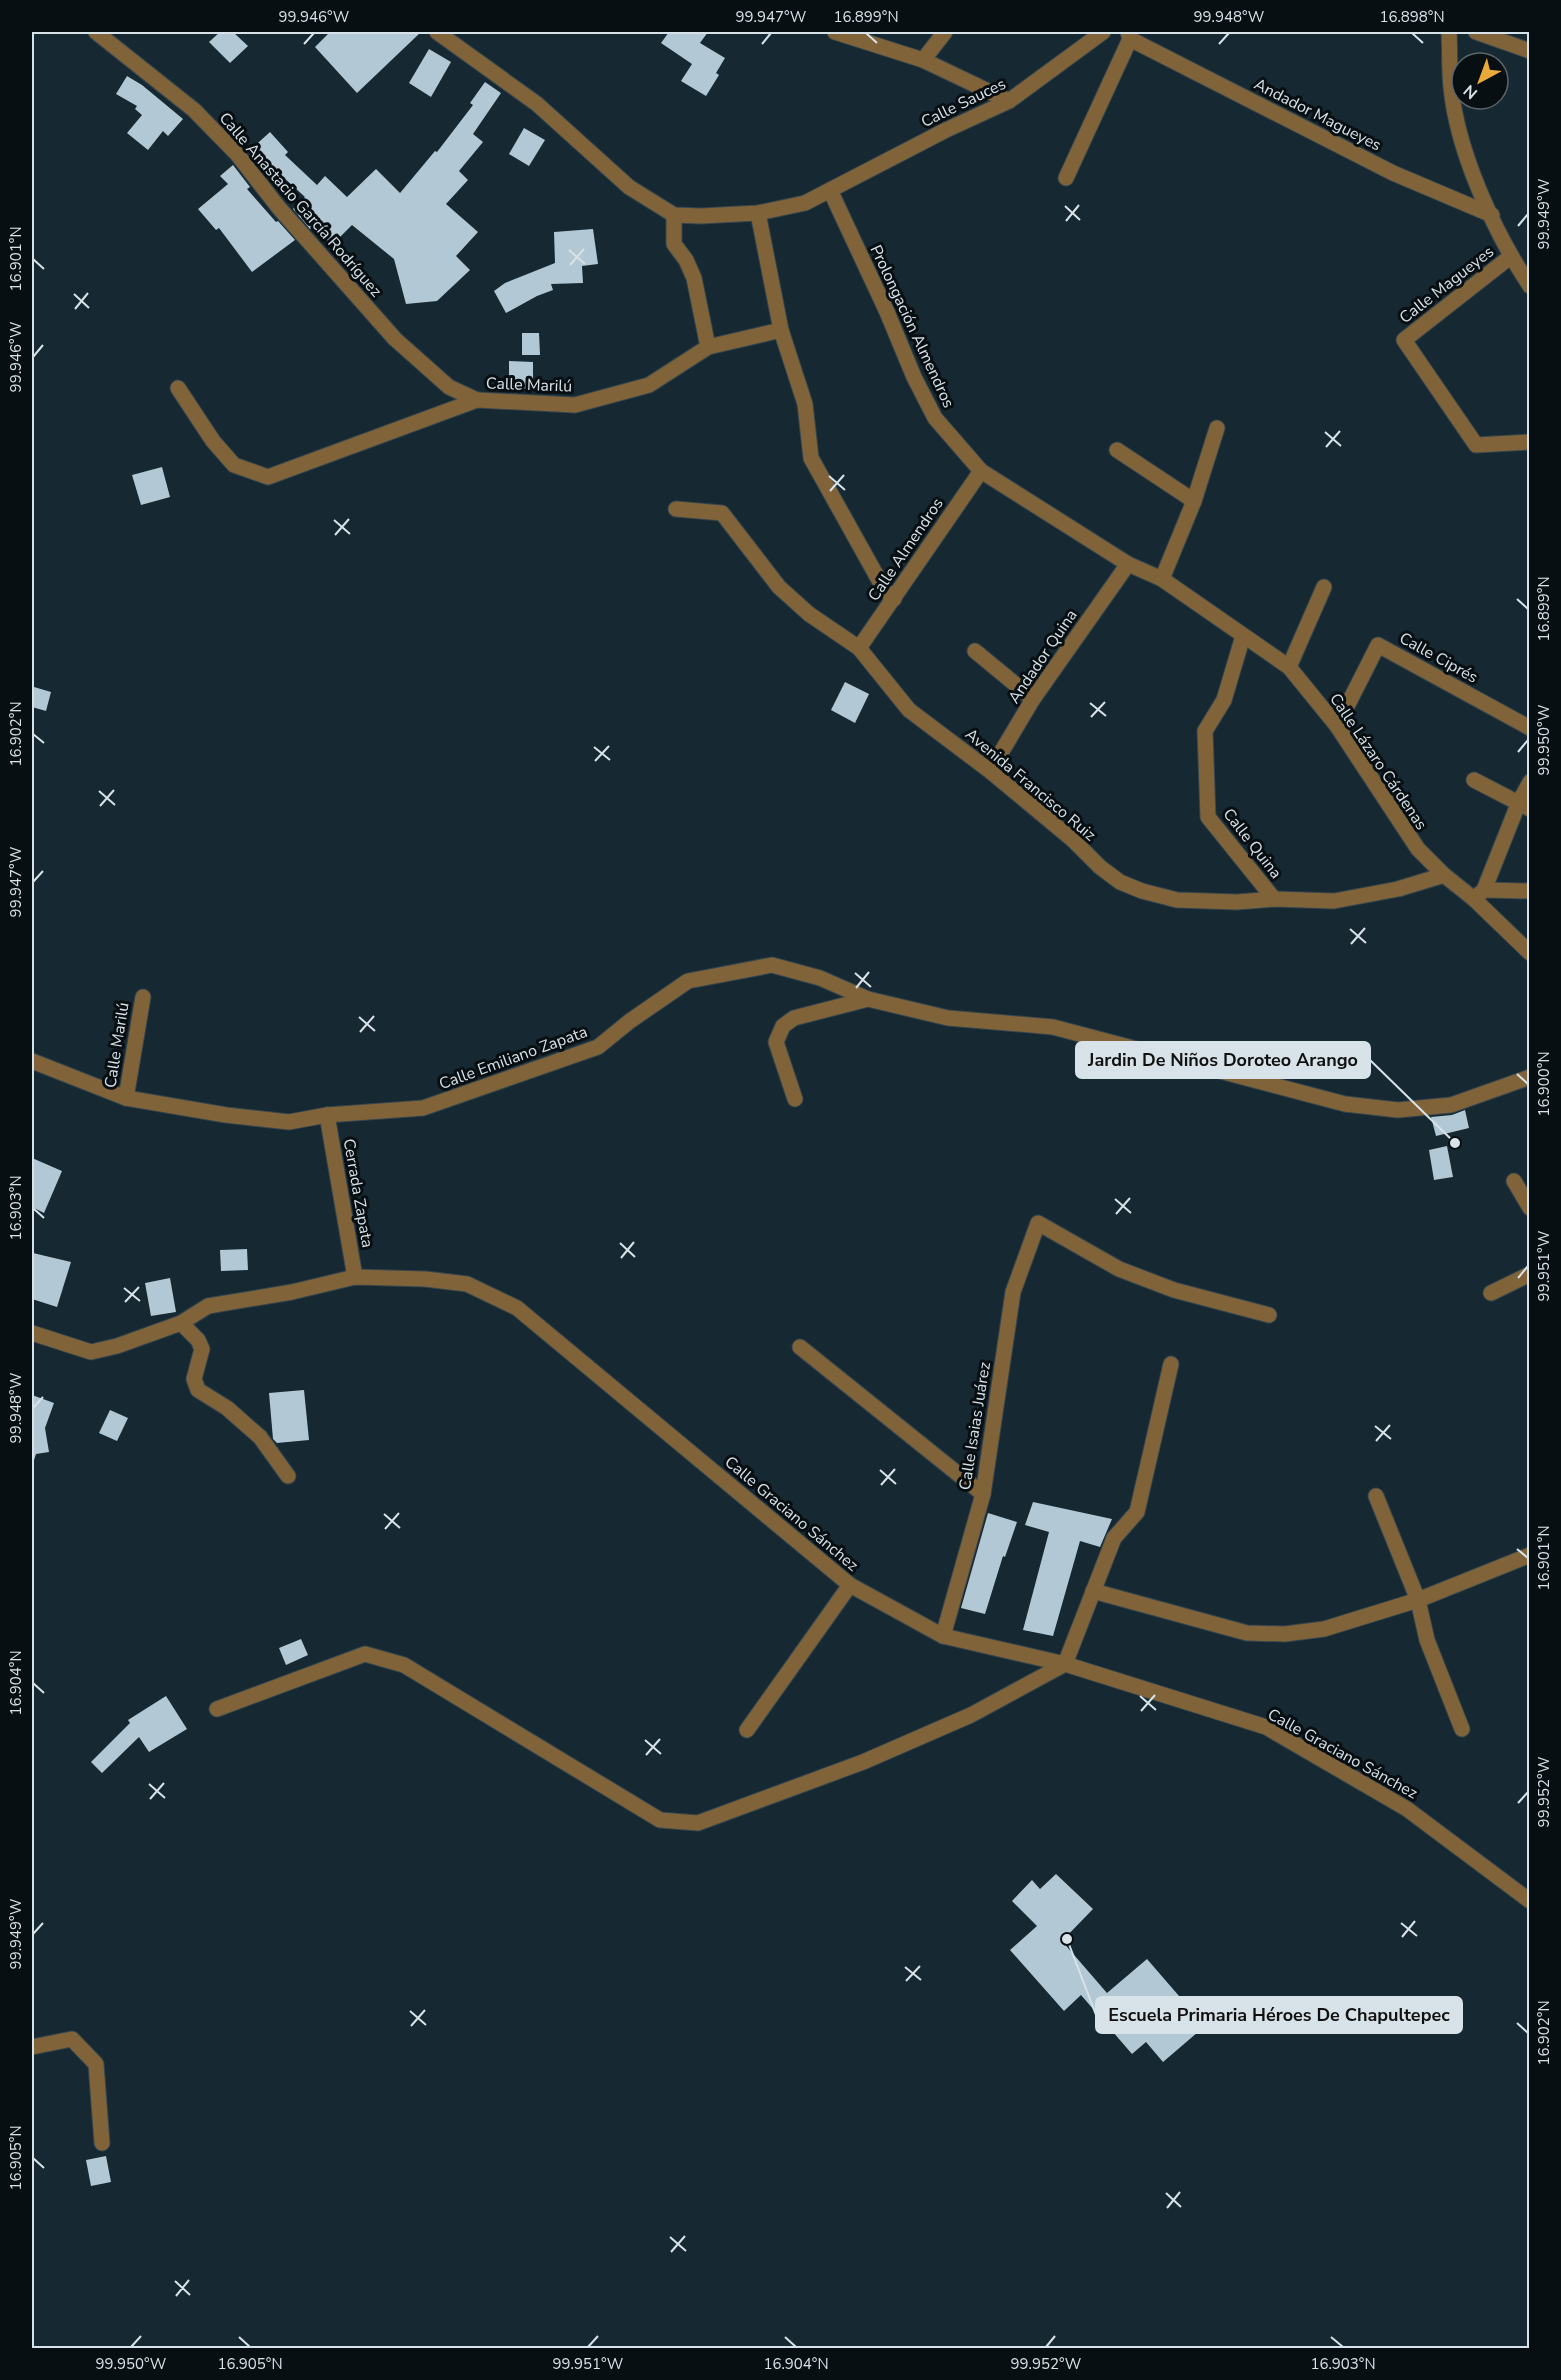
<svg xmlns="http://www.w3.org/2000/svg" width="1561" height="2380" font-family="'Nunito Sans',sans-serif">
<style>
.building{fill:#b2c8d4}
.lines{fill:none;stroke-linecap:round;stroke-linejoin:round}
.minor-casing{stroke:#35464e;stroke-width:17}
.tertiary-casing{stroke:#35464e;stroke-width:17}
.minor{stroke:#806339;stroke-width:15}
.tertiary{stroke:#806339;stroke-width:15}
.ticks{fill:none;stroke:#d8e3e9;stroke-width:2}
.labels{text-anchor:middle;stroke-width:6;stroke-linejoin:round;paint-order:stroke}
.street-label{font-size:16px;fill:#d8e3e9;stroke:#080f13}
.leader{fill:none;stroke:#d8e3e9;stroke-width:2}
.callout-dot{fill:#d8e3e9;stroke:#080f13;stroke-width:2}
.callout{fill:#d8e3e9;stroke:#d8e3e9;stroke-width:2}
.callout-label{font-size:18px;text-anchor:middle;font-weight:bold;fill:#111}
.neatline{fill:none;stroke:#d8e3e9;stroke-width:2}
.ticks-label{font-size:15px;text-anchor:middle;fill:#d8e3e9}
</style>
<rect width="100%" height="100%" fill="#162831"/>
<g class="building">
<polygon points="220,32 233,32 248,46 230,63 209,42"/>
<polygon points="330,32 421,32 357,93 315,47"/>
<polygon points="669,32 708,32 700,43 725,58 716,73 719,75 706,96 681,81 692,64 661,43"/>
<polygon points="429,49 451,62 431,97 409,83"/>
<polygon points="127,76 142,85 183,119 168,136 163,131 148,150 127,133 142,115 135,109 137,106 116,94"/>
<polygon points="485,82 501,93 473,134 483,142 459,171 468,180 446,204 478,232 456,256 470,270 437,301 406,304 394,259 352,225 332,245 313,227 310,229 293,209 305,197 272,167 264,173 248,152 270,132 288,152 285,155 317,185 325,176 347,197 376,169 400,193 435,151 437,152 473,105 470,103"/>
<polygon points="524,128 545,140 529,166 509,154"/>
<polygon points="233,165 250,187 247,189 276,222 278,221 295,240 252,272 219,228 216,230 198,209 228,184 220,176"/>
<polygon points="593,229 598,264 582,266 583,283 551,284 553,290 537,296 506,313 494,291 505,283 555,263 554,232"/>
<polygon points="522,333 539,333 540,355 522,355"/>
<polygon points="509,361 533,362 533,389 509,389"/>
<polygon points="162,467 170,497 141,505 132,475"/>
<polygon points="845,682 869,694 855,723 831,710"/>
<polygon points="34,687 51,692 46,711 32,707"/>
<polygon points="1465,1110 1469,1128 1436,1136 1431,1117 1452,1115"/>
<polygon points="1447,1146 1453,1177 1434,1180 1429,1150"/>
<polygon points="32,1158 62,1171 44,1213 32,1207"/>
<polygon points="247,1249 248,1270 221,1271 220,1250"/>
<polygon points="33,1253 71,1262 57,1307 32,1299"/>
<polygon points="170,1278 176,1312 151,1316 145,1283"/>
<polygon points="304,1390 309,1440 277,1443 273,1439 269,1393"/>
<polygon points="32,1395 54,1403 45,1428 49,1452 36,1454 34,1460 32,1460"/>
<polygon points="110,1410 128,1418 117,1441 99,1433"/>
<polygon points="1033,1502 1112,1519 1100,1547 1080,1541 1053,1636 1023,1630 1049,1532 1025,1525"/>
<polygon points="988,1513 1017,1522 1005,1557 1003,1556 985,1614 961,1608"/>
<polygon points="301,1639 308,1655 286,1665 279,1648"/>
<polygon points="166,1696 187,1729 149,1752 139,1737 102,1773 91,1762 130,1723 128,1720"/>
<polygon points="1056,1874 1093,1909 1062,1941 1107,1993 1147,1959 1205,2026 1163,2062 1146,2042 1132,2054 1081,1995 1064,2011 1010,1950 1037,1926 1012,1901 1032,1880 1040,1889"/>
<polygon points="106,2156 111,2182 91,2186 86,2160"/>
</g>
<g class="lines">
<defs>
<g id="minor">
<polyline points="96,32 194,110 237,154 279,208 395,339 449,387 477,400"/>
<polyline points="437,32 537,104 629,187 674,215 701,216 758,213 805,203 946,130 1009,101 1103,32"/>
<polyline points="835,32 923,60 1009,101"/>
<polyline points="1128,32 1130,39 1393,173 1492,215"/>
<path d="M1449 32C1450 50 1449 69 1451 87 1457 151 1494 232 1530 286"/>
<polyline points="1476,32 1530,51"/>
<polyline points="923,60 945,32"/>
<polyline points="1066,178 1130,39"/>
<polyline points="830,190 887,312 914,377 935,418 981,471 1128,564 1162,579 1289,667 1337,726 1418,849 1444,875 1474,899 1530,953"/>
<polyline points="758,213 781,330 805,404 811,458 884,589 894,599"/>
<polyline points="674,215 674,244 686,260 694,278 708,347"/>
<polyline points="1510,257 1404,340 1476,445 1530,442"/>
<polyline points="178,388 213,441 234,465 268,477 477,400 575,405 649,385 708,347 781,330"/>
<polyline points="1117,450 1194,501"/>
<polyline points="676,509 722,513 779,587 809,614 859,648 909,710 990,771 1073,840 1100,867 1120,882 1142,891 1177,900 1237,902 1274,899 1334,901 1398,889 1444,875"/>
<polyline points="1162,579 1194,501 1217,428"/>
<polyline points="1243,636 1224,700 1205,731 1208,817 1274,899"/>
<polyline points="859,648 981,471"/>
<polyline points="975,651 1033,699"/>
<polyline points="1289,667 1324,587"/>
<polyline points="1337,726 1378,645 1530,728"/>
<polyline points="990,771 1033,699 1128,564"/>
<polyline points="1474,780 1530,809"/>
<polyline points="1484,890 1530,891"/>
<polyline points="1474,899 1484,890 1519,802 1530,782"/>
<polyline points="32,1061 126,1098 226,1115 289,1122 327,1115 423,1108 598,1047 630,1021 688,981 772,965 820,978 868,999 948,1018 1053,1027 1345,1104 1398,1110 1451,1105 1530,1077"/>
<polyline points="126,1098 143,997"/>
<polyline points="795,1099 776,1042 783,1026 794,1018 868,999"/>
<polyline points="327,1115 355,1277"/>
<polyline points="1514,1181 1530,1208"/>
<polyline points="1491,1293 1530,1274"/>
<polyline points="181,1323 198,1340 202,1349 194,1379 198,1390 227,1408 260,1437 288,1476"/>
<polyline points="800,1347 983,1494"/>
<polyline points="1376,1496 1418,1600 1427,1640 1462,1729"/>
<polyline points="1093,1591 1247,1633 1285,1634 1324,1629 1418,1600 1530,1555"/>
<polyline points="943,1636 983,1494 1013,1292 1038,1223 1119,1269 1174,1290 1269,1315"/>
<polyline points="217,1709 365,1654 404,1665 660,1820 698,1823 863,1762 971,1715 1065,1664 1114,1538 1137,1512 1171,1364"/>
<polyline points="747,1730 850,1585"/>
<polyline points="32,2047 72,2039 96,2064 102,2143"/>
</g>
<polyline id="tertiary" points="32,1333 91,1352 117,1346 181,1323 208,1306 292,1292 355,1277 425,1279 467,1284 517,1308 850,1585 943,1636 1065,1664 1266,1727 1407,1809 1530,1901"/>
</defs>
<use href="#minor" class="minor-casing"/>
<use href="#tertiary" class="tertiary-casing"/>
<use href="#minor" class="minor"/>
<use href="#tertiary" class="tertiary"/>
</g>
<path class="ticks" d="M866 33 877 43M1412 33 1423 43M304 44 314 33M762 44 771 33M1219 44 1229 33M1065 206 1080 220M1066 221 1079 205M1518 226 1528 214M569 250 585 264M33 259 44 269M570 265 584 249M74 294 89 308M75 309 88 293M33 357 43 345M1325 432 1341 446M1326 447 1340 431M829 476 845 490M830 491 844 475M334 520 350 534M335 535 349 519M1517 599 1528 609M1090 703 1106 716M1091 717 1105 702M33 734 44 743M594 747 610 760M1518 752 1528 740M595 761 609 746M99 791 115 805M100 806 114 790M33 882 43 871M1350 929 1366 943M1351 944 1365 928M855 973 871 987M856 988 869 972M359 1017 375 1031M360 1032 374 1016M1517 1074 1528 1084M1115 1199 1131 1213M33 1208 44 1218M1116 1214 1130 1198M620 1243 635 1257M621 1258 634 1242M1518 1278 1528 1266M124 1288 140 1301M125 1302 139 1287M33 1408 43 1397M1375 1426 1391 1439M1376 1441 1390 1425M880 1470 896 1484M881 1485 895 1469M384 1514 400 1528M385 1529 399 1513M1517 1549 1528 1558M33 1683 44 1693M1140 1696 1156 1710M1141 1711 1155 1695M645 1740 661 1754M646 1755 660 1739M149 1784 165 1798M150 1799 164 1783M1518 1803 1528 1792M1401 1923 1417 1936M33 1934 43 1923M1402 1937 1415 1921M905 1967 921 1980M906 1981 920 1966M410 2011 426 2025M1517 2023 1528 2033M411 2026 425 2010M33 2158 44 2168M1166 2193 1181 2207M1167 2208 1180 2192M670 2237 686 2251M671 2252 685 2236M175 2281 190 2295M176 2296 189 2280M239 2337 250 2347M785 2337 796 2347M1331 2337 1343 2347M131 2347 141 2336M588 2347 598 2336M1046 2347 1055 2336"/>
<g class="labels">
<g class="street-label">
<text transform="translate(963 102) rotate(-26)" y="6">Calle Sauces</text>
<text transform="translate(1318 114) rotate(27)" y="6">Andador Magueyes</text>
<text transform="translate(301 204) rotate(49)" y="6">Calle Anastacio García Rodríguez</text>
<text transform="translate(1446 284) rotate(-38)" y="6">Calle Magueyes</text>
<text transform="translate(913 326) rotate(65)" y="6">Prolongación Almendros</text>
<text transform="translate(529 384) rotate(2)" y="6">Calle Marilú</text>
<text transform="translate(905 549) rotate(-56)" y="6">Calle Almendros</text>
<text transform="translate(1042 656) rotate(-56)" y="6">Andador Quina</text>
<text transform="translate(1439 657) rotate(29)" y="6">Calle Ciprés</text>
<text transform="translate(1379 761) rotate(56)" y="6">Calle Lázaro Cárdenas</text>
<text transform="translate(1031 784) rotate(40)" y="6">Avenida Francisco Ruiz</text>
<text transform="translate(1253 843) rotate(52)" y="6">Calle Quina</text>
<text transform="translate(116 1045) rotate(-81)" y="6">Calle Marilú</text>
<text transform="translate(513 1057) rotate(-20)" y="6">Calle Emiliano Zapata</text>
<text transform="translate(359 1193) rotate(80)" y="6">Cerrada Zapata</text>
<text transform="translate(974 1426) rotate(-81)" y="6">Calle Isaias Juárez</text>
<text transform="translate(792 1513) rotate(40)" y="6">Calle Graciano Sánchez</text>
<text transform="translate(1343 1753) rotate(29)" y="6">Calle Graciano Sánchez</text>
</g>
</g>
<path class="leader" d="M1455 1143L1370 1060M1067 1939L1096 2015"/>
<g class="callout-dot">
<circle cx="1455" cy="1143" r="6"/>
<circle cx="1067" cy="1939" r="6"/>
</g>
<g class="callout">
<rect x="1076" y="1042" width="294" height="36" rx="6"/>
<rect x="1096" y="1997" width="366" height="36" rx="6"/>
</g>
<g class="callout-label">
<text x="1223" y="1066">Jardin De Niños Doroteo Arango</text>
<text x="1279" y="2021">Escuela Primaria Héroes De Chapultepec</text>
</g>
<rect width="1561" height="2380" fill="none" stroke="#080f13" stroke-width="66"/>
<g transform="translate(1480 81) rotate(221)"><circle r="28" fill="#080f13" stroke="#5b6469" stroke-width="1.5"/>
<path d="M0-4.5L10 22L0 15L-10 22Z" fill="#eca93b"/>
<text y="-9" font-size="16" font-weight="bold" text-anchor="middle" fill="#d8e3e9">N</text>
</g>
<rect x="33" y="33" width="1495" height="2314" class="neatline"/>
<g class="ticks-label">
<text x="314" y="22">99.946°W</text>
<text x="771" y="22">99.947°W</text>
<text x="866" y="22">16.899°N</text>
<text x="1229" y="22">99.948°W</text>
<text x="1412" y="22">16.898°N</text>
<text transform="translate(1544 214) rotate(-90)" y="5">99.949°W</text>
<text transform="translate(16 259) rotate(-90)" y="5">16.901°N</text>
<text transform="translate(16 357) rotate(-90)" y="5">99.946°W</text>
<text transform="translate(1544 609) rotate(-90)" y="5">16.899°N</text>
<text transform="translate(16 734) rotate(-90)" y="5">16.902°N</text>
<text transform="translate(1544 740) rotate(-90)" y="5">99.950°W</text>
<text transform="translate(16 882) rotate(-90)" y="5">99.947°W</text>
<text transform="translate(1544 1084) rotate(-90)" y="5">16.900°N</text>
<text transform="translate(16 1208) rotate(-90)" y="5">16.903°N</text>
<text transform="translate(1544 1266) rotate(-90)" y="5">99.951°W</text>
<text transform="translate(16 1408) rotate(-90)" y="5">99.948°W</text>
<text transform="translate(1544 1558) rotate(-90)" y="5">16.901°N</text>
<text transform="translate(16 1683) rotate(-90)" y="5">16.904°N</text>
<text transform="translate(1544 1792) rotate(-90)" y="5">99.952°W</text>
<text transform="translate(16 1934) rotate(-90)" y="5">99.949°W</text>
<text transform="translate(1544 2033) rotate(-90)" y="5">16.902°N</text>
<text transform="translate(16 2158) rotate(-90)" y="5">16.905°N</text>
<text x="131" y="2369">99.950°W</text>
<text x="250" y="2369">16.905°N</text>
<text x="588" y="2369">99.951°W</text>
<text x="796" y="2369">16.904°N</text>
<text x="1046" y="2369">99.952°W</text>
<text x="1343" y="2369">16.903°N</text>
</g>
</svg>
